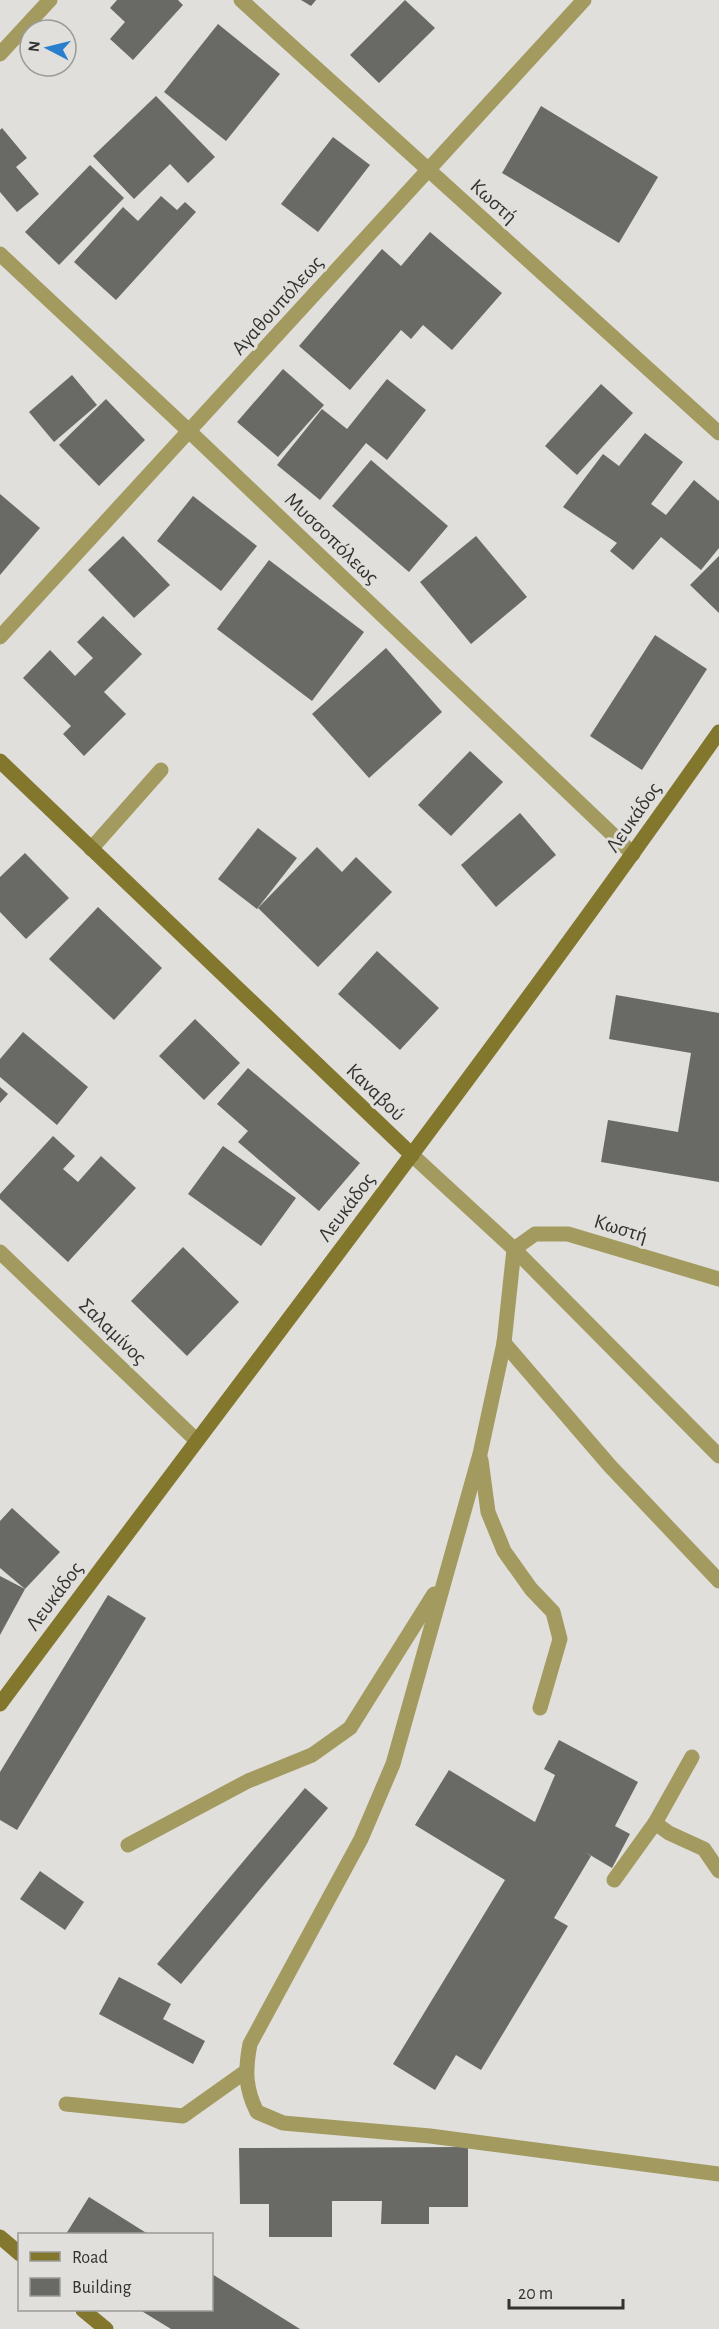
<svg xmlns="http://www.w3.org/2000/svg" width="719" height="2329" font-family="'Alegreya Sans',sans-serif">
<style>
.building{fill:#696965}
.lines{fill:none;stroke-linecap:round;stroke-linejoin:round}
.lane{stroke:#a39a60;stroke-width:15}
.street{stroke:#a39a60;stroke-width:15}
.secondary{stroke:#83772d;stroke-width:15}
.labels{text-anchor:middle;stroke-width:6;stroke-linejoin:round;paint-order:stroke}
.street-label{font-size:21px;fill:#323230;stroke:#e0dfdb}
</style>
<rect width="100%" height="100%" fill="#e0dfdb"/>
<g class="building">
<polygon points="117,0 178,0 183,5 133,60 110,39 125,22 110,8"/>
<polygon points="301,0 316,0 311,6"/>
<polygon points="405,0 435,28 379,83 350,55"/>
<polygon points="218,24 280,74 226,141 164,92"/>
<polygon points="156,96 215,157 188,183 170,164 134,199 93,156"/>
<polygon points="541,106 658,177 619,243 502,173"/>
<polygon points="2,128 27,158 16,167 39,194 17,212 0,192 0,130"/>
<polygon points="333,137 370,165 318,232 281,204"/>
<polygon points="90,165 124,198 59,265 25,232"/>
<polygon points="161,196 177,210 185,202 196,212 116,300 74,262 123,207 138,221"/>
<polygon points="430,232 502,293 452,350 423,325 411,339 401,330 350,390 299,346 382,249 401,266"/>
<polygon points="283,369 324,405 278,457 237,422"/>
<polygon points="72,375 97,405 54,442 29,412"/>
<polygon points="387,379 426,410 387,460 366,443 320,500 277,465 322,409 347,429"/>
<polygon points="601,384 633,413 577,475 545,446"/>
<polygon points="106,399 145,440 99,486 59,445"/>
<polygon points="645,433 683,462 651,504 666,515 694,480 719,501 719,548 701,570 661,537 633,570 610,551 617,543 563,507 603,454 619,466"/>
<polygon points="371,460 448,526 409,572 332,506"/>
<polygon points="0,494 40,528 0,575"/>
<polygon points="193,496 257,546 221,591 157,541"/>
<polygon points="123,536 170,585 134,618 88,570"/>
<polygon points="476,536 527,597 471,644 420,582"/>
<polygon points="719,556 719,613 690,585"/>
<polygon points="269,560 364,632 312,701 217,629"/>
<polygon points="103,616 142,654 104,692 126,714 84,756 63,734 71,726 23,678 50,650 75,676 93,658 77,642"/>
<polygon points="655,635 707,669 642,770 590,736"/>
<polygon points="386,648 442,712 369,778 312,714"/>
<polygon points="470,751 503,782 451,836 418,805"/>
<polygon points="520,813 556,855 496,907 461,865"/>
<polygon points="258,828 297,858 257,909 218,879"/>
<polygon points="317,847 342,872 356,857 392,892 318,967 258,908"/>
<polygon points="25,853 69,898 26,939 0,912 0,877"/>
<polygon points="98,907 162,968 114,1020 49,959"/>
<polygon points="377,951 439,1008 400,1050 338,994"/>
<polygon points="616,995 719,1013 719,1182 601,1162 608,1120 678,1132 691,1053 609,1039"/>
<polygon points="195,1019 240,1063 204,1100 159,1056"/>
<polygon points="23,1032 88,1087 57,1125 0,1077 0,1059"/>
<polygon points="248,1068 360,1163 319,1211 238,1142 248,1131 217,1104"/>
<polygon points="0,1087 8,1094 0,1103"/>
<polygon points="53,1136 75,1156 63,1169 78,1182 101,1156 136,1188 68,1262 0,1199 0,1194"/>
<polygon points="223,1146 296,1198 261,1246 188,1194"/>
<polygon points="183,1247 239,1302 187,1356 131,1301"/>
<polygon points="12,1508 60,1552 25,1589 0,1568 0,1521"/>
<polygon points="0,1576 25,1589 0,1635"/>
<polygon points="108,1595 146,1618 17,1830 0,1820 0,1772"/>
<polygon points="559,1740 638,1782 615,1826 630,1834 612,1868 585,1852 591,1856 554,1918 568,1926 481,2070 456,2055 435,2090 393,2064 505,1880 415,1825 449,1770 535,1822 555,1775 544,1769"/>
<polygon points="305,1788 328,1808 181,1984 157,1964"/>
<polygon points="40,1871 84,1902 65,1930 20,1899"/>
<polygon points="119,1977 171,2004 163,2019 205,2041 193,2064 99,2014"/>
<polygon points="468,2147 468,2207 429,2207 429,2224 381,2224 382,2201 332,2201 332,2237 269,2237 269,2204 240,2204 239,2148"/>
<polygon points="89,2197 148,2234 66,2234"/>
<polygon points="212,2274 300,2329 171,2329 140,2310 212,2310"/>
</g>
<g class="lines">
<g class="lane">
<polyline points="91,849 161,770"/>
<path d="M719 1279 568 1234H535L514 1249 504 1343 480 1454 393 1764 361 1839 250 2044C245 2070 245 2088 257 2112L283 2123 430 2136 719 2174"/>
<polyline points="504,1343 610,1466 719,1581"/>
<polyline points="481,1460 488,1512 504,1551 531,1589 553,1612 560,1639 540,1708"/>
<polyline points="692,1757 655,1823 669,1833 704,1849 719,1871"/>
<polyline points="128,1845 248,1781 312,1755 350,1728 434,1594"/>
<polyline points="614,1880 655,1823"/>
<polyline points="66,2104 183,2116 245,2072"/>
</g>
<g class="street">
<polyline points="241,0 719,433"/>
<polyline points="0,54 50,0"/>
<polyline points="0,254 190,432 633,854"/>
<polyline points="0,637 584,0"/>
<polyline points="412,1155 514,1249 719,1456"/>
<polyline points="0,1252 196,1440"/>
</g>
<g class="secondary">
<polyline points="0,761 412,1155"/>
<path d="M0 1704C240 1381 487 1062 719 732"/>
<polyline points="0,2237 20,2254"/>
<polyline points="83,2310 106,2329"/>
</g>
</g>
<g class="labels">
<g class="street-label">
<text transform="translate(494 201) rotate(42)" y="7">Κωστή</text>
<text transform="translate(277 305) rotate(-48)" y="7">Αγαθουπόλεως</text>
<text transform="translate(332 538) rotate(44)" y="7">Μυσσοπόλεως</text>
<text transform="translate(633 817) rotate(-55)" y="7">Λευκάδος</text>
<text transform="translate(376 1092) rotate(44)" y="7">Καναβού</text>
<text transform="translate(346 1207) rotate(-53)" y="7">Λευκάδος</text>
<text transform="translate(621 1228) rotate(17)" y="7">Κωστή</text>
<text transform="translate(113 1331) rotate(44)" y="7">Σαλαμίνος</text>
<text transform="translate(54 1596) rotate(-53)" y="7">Λευκάδος</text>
</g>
</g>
<rect x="18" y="2233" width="195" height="78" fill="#e0dfdb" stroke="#9a9a97" stroke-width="1.5"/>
<rect x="30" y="2252" width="30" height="9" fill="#83772d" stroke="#9a9a97" stroke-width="1.5"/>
<text x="72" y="2263" font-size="18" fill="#323230">Road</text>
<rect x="30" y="2278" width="30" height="18" fill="#696965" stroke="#9a9a97" stroke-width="1.5"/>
<text x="72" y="2293" font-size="18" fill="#323230">Building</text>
<g transform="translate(48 48) rotate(277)"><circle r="28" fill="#e0dfdb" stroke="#9a9a97" stroke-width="1.5"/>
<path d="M0-4.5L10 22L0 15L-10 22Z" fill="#297fcd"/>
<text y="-9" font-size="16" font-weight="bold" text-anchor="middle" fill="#323230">N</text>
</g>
<path d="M509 2299v9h114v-9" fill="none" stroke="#323230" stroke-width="3"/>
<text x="518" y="2299" font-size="18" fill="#323230" stroke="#e0dfdb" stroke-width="4.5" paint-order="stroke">20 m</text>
</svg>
